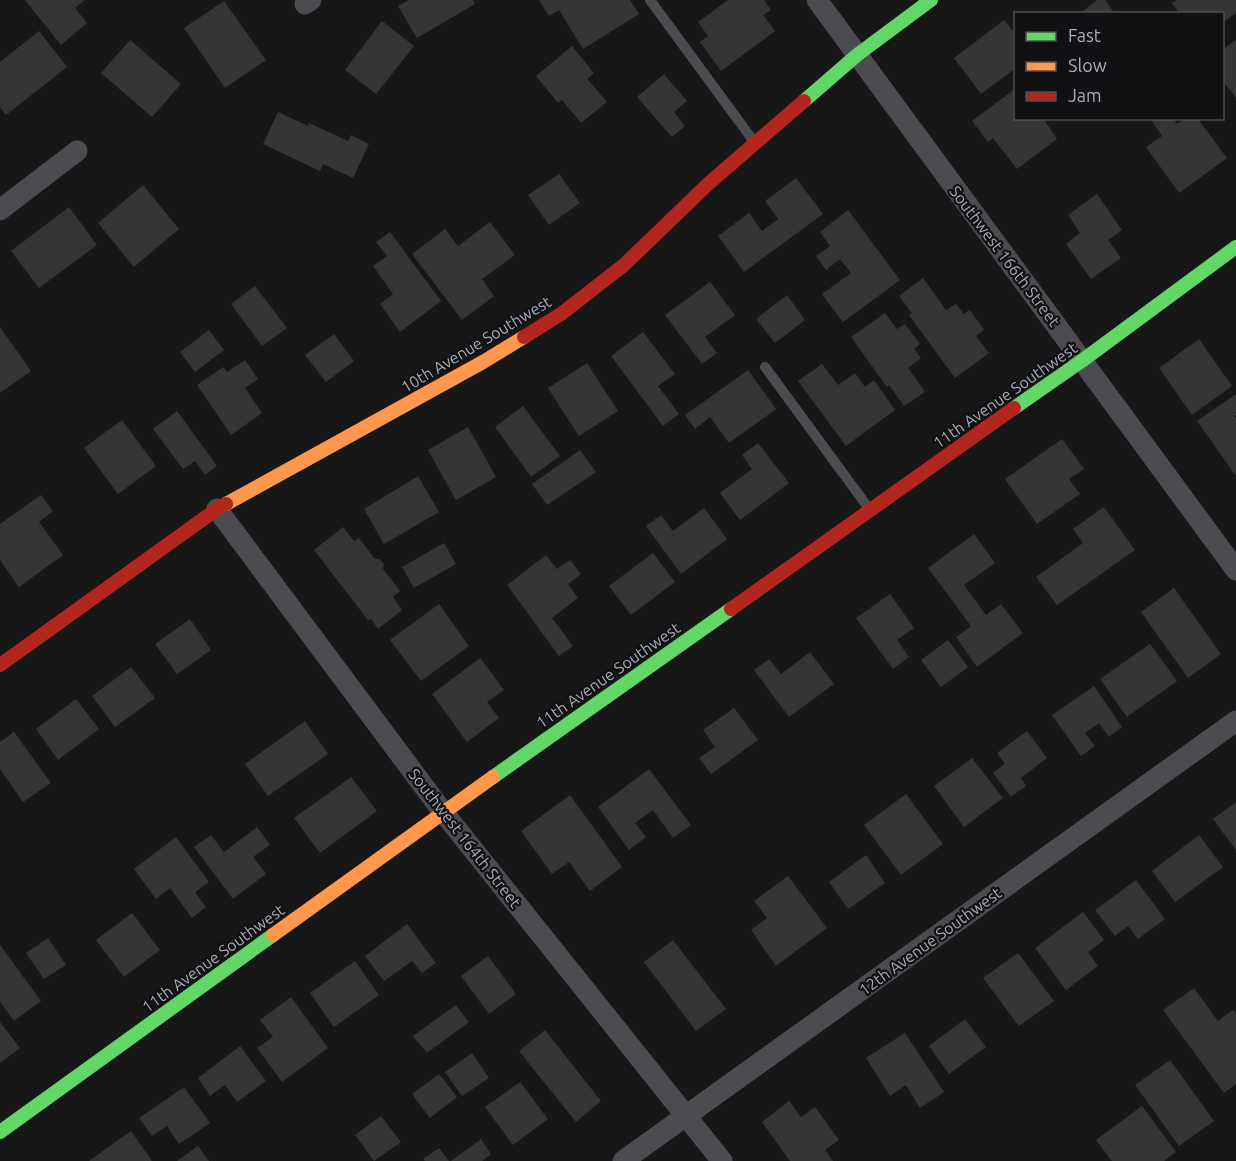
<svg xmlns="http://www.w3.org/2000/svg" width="1236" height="1161" font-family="Ubuntu,sans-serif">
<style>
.building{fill:#353536}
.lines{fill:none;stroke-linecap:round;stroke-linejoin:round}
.lane{stroke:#4b4c50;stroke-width:10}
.street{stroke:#4b4c50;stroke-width:21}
.fast{stroke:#63d668;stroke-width:14}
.slow{stroke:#ff974d;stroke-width:14}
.jam{stroke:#b3261e;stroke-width:14}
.labels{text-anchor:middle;stroke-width:4.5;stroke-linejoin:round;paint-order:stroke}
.street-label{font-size:16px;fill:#a8adb8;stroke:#111113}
</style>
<rect width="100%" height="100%" fill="#171717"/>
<g class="building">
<polygon points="25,0 85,0 75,8 87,23 61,45"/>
<polygon points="409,0 473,0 475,4 417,38 398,6"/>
<polygon points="539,0 630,0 639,14 583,49 559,10 549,16"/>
<polygon points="728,0 764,0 771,10 763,15 775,31 721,71 700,42 708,36 698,22"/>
<polygon points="1097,0 1105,0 1115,14 1079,14"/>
<polygon points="1177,0 1236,0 1236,13 1222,23 1222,14 1180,14 1172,3"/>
<polygon points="224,1 266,60 225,88 184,28"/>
<polygon points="1004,20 1016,35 1016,68 981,94 954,58"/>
<polygon points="382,21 414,46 376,94 345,70"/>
<polygon points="39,31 67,67 6,115 0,107 0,62"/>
<polygon points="130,40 181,84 152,117 101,73"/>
<polygon points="1236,40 1236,98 1222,80 1222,50"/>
<polygon points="572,46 594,73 587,79 607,102 581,123 562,100 558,103 536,76"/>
<polygon points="664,74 687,101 674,112 685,126 672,137 637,97"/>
<polygon points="1016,88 1016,118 1043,118 1057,139 1017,169 993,138 988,142 972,121"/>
<polygon points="278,112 308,126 309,123 348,141 351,135 369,144 353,178 323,164 320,171 263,144"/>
<polygon points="1153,118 1173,118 1177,124 1185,118 1197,118 1227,158 1179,193 1146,147 1162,136 1151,120"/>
<polygon points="559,174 580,203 549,225 528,195"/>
<polygon points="796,178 823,214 744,272 718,236 749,213 762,231 778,219 765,201"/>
<polygon points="143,185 179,229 134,267 98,223"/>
<polygon points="1097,194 1122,230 1108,240 1121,258 1091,279 1066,244 1080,233 1068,215"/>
<polygon points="69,207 97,245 39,288 11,251"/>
<polygon points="848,210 900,280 843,322 822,294 851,273 840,259 826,270 816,256 830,246 820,232"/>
<polygon points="490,222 515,255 482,279 494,296 462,320 412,254 445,229 458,246"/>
<polygon points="390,232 441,301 400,332 380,304 393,294 373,266 387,256 376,242"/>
<polygon points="923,278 946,310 956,304 964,314 970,310 984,330 976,336 989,353 955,378 909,315 912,313 899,296"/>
<polygon points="710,282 735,315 705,337 717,353 702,364 665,315"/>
<polygon points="255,286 287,328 262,346 231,304"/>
<polygon points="787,295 805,320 775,343 756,319"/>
<polygon points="885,313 897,329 905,324 920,344 914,349 921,358 908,368 925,392 904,406 889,385 887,387 851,337"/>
<polygon points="0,327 31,371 0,393"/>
<polygon points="209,330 224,350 195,372 180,352"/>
<polygon points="643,332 675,374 658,386 679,414 663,426 611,356"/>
<polygon points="334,334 354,361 326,382 305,355"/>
<polygon points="1199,339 1232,386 1192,415 1159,368"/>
<polygon points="245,360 258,379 245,388 262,413 231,435 197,385 223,367 227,372"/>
<polygon points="587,363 618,411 579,436 548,388"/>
<polygon points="822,364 838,385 855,373 865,387 874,380 895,410 846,446 798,381"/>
<polygon points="748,370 776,409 729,443 710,417 695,429 685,415"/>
<polygon points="1236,394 1236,415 1234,416 1236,418 1236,476 1197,421"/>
<polygon points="523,406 560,456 531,477 495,427"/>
<polygon points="177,411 217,466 205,475 195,461 183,469 153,429"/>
<polygon points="122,420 156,466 118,494 84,448"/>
<polygon points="468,427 496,477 456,500 428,450"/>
<polygon points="1062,439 1084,469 1069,479 1080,494 1037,524 1005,479"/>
<polygon points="758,443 789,483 740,520 720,493 752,469 742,455"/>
<polygon points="580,450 596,472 547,505 532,484"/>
<polygon points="418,476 439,512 384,544 364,509"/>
<polygon points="41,495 53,511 39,522 63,555 19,587 0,560 0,524"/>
<polygon points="1104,507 1135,550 1057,605 1036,577 1083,543 1073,529"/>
<polygon points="704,508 727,539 681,574 646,526 661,515 673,531"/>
<polygon points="343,527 354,541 359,538 375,559 379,559 384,564 383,569 400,591 393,597 402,610 378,629 371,619 368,620 314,550"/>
<polygon points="974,534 995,563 964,585 986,615 1001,604 1023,633 977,667 956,637 971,626 928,568"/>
<polygon points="444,543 456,564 414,588 402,567"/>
<polygon points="653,553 675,582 631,615 609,586"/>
<polygon points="546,555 557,569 570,560 581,574 568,584 578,598 552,618 573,646 559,656 507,585"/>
<polygon points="1174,588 1221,654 1188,678 1141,612"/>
<polygon points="890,594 914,628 897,640 909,657 893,669 856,618"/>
<polygon points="439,604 469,646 421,681 390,640"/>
<polygon points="190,619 211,650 177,674 155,644"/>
<polygon points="948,640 968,667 941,687 921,660"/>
<polygon points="1150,644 1177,681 1127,717 1100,679"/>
<polygon points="810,652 834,684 789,717 754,670 769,659 781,674"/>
<polygon points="480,658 504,690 487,702 499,718 467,742 432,694"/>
<polygon points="131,667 155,698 115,727 92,696"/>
<polygon points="1094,686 1122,727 1109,737 1099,723 1085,733 1095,746 1081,756 1052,715"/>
<polygon points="76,699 99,729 58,760 36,729"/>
<polygon points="734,708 758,740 711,774 699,758 715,747 703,730"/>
<polygon points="305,721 328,754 268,796 245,764"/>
<polygon points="1027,731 1047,758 1021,778 1026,786 1011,797 993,773 1005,764 997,753"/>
<polygon points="14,732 51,783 23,802 0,769 0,742"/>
<polygon points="972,758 1003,798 964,827 934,786"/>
<polygon points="649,769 691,825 673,838 653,810 635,823 646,837 629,850 598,807"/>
<polygon points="351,777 377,811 320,853 294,818"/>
<polygon points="906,794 943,844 901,875 864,825"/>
<polygon points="570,795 622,867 590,891 569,862 552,874 521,831"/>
<polygon points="1236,802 1236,850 1213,819"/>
<polygon points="257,827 270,845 253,857 266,874 233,899 194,847 211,835 224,852"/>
<polygon points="1199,835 1223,867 1175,902 1152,871"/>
<polygon points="176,837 209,882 195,892 206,907 192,918 170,888 156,899 134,869"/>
<polygon points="866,855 885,883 848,909 829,882"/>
<polygon points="788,876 827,928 776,966 751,930 767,918 754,901"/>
<polygon points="1136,880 1165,919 1138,939 1128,926 1115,936 1095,910"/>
<polygon points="1083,912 1104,940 1088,952 1098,966 1066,990 1035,948"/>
<polygon points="132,913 160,950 124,977 96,940"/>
<polygon points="407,924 436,963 422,973 412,961 384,981 365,956"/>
<polygon points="48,938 66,965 44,979 26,953"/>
<polygon points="673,940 726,1009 696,1031 644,962"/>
<polygon points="0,945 41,1001 14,1021 0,1002"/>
<polygon points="1018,953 1054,1001 1019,1026 983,978"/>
<polygon points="488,956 516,994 489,1014 461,976"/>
<polygon points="355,961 379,995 334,1027 310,993"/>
<polygon points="1194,988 1218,1021 1233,1010 1236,1014 1236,1084 1224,1093 1163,1010"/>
<polygon points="291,997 328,1048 282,1082 257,1048 273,1037 260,1020"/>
<polygon points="456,1005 469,1022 427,1053 413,1036"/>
<polygon points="965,1019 986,1047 949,1074 929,1046"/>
<polygon points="0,1022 20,1048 0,1063"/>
<polygon points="545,1030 601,1101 576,1122 519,1051"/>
<polygon points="905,1033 944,1092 920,1108 906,1085 890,1096 866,1058"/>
<polygon points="240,1046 266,1081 237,1102 225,1085 210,1096 198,1078"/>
<polygon points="472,1053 489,1078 462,1096 445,1072"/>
<polygon points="1170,1060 1214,1121 1179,1146 1135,1085"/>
<polygon points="439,1074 457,1097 430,1118 412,1094"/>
<polygon points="520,1082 548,1119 513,1145 485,1107"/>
<polygon points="184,1087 210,1123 179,1144 167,1126 152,1136 139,1118"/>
<polygon points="789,1101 801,1117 815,1107 839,1140 825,1150 833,1161 790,1161 762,1122"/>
<polygon points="1142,1106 1176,1152 1164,1161 1112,1161 1096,1140"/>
<polygon points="381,1116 401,1142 374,1161 355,1135"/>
<polygon points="131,1131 152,1161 89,1161"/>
<polygon points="481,1139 491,1154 482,1161 451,1161"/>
<polygon points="198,1146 209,1161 177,1161"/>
<polygon points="439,1148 449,1161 425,1161 423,1159"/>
</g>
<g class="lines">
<g class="lane">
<polyline points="650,0 755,143"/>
<polyline points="765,367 870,510"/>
</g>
<g class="street">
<polyline points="817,0 1236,570"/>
<polyline points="305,4 311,0"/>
<polyline points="0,210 77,151"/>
<polyline points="217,509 443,812 722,1161"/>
<polyline points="623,1161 1236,721"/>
</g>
<g class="fast">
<polyline points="804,101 857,55 931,0"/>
<polyline points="1014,408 1083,360 1236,247"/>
<polyline points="493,777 731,609"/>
<polyline points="0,1132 273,935"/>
</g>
<g class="slow">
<polyline points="226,504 483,362 524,337"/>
<polyline points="273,935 493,777"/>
</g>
<g class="jam">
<polyline points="524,337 561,314 624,265 708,184 804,101"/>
<polyline points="731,609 1014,408"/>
<polyline points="0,665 217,509 226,504"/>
</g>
</g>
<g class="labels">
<g class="street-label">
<text transform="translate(1005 256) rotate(53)" y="6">Southwest 166th Street</text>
<text transform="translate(476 344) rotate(-31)" y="6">10th Avenue Southwest</text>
<text transform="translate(1005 395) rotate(-35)" y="6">11th Avenue Southwest</text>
<text transform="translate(608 675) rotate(-35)" y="6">11th Avenue Southwest</text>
<text transform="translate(465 838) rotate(52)" y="6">Southwest 164th Street</text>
<text transform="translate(930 941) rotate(-36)" y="6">12th Avenue Southwest</text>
<text transform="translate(213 958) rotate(-36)" y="6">11th Avenue Southwest</text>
</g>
</g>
<rect x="1014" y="12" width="210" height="108" fill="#111113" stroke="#4d4f55" stroke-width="1.5"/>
<rect x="1026" y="32" width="30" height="9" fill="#63d668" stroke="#4d4f55" stroke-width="1.5"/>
<text x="1068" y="42" font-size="18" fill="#a8adb8">Fast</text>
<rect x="1026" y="62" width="30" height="9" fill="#ff974d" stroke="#4d4f55" stroke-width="1.5"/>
<text x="1068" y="72" font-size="18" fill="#a8adb8">Slow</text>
<rect x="1026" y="92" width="30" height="9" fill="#b3261e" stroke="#4d4f55" stroke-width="1.5"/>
<text x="1068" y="102" font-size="18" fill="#a8adb8">Jam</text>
</svg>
